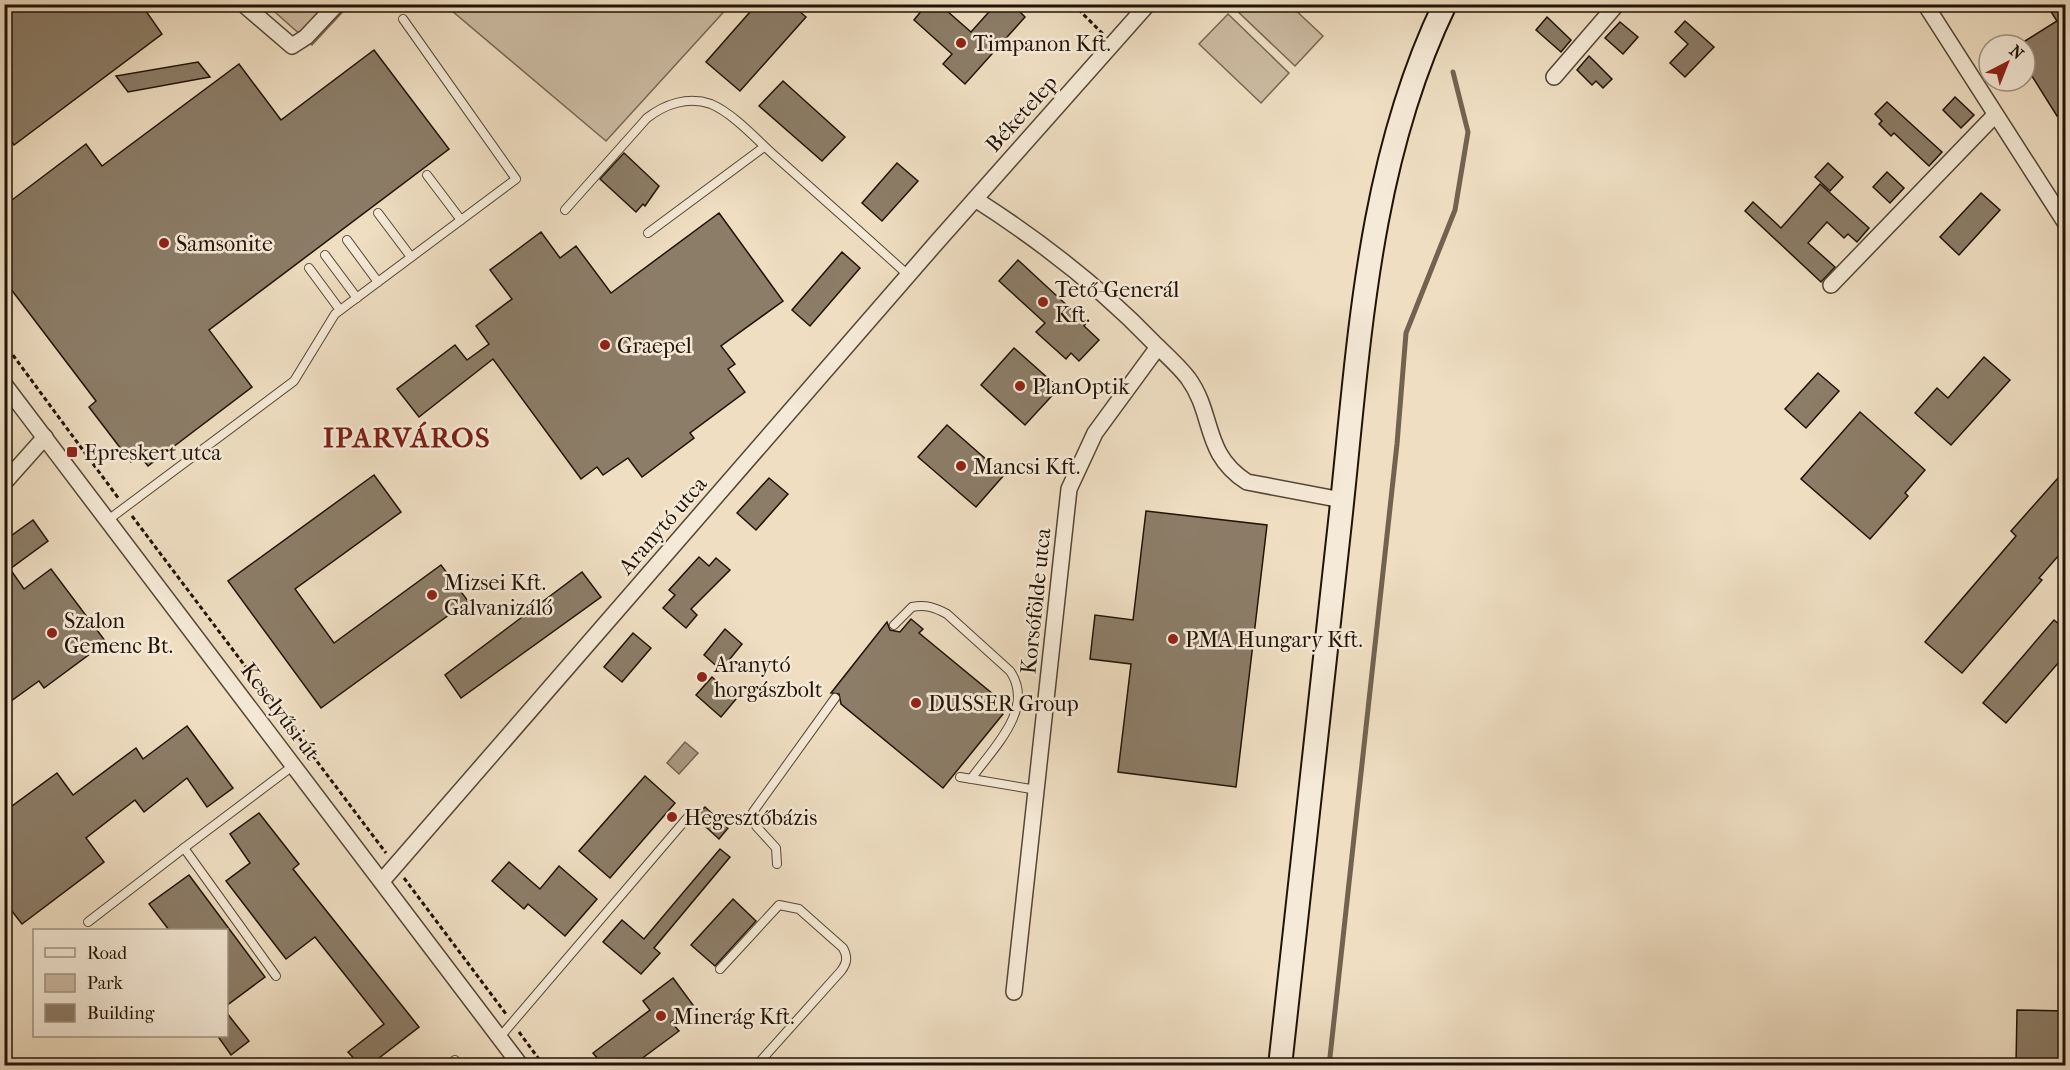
<svg xmlns="http://www.w3.org/2000/svg" width="2070" height="1070" font-family="'IM FELL French Canon',serif">
<style>
.green{fill:#ccbba2;stroke:#766754;stroke-width:1.5}
.water{fill:#a99982;stroke:#726351;stroke-width:1.5}
.lines{fill:none;stroke-linecap:round;stroke-linejoin:round}
.stream{stroke:#726351;stroke-width:5}
.building{fill:#8c7d68;stroke:#201307;stroke-width:1.5}
.service-casing{stroke:#544636;stroke-width:10}
.minor-casing{stroke:#544636;stroke-width:18}
.secondary-casing{stroke:#201307;stroke-width:26}
.path{stroke:#201307;stroke-width:3;stroke-dasharray:4.5 3;stroke-linecap:butt}
.service{stroke:#f5ead7;stroke-width:8}
.minor{stroke:#f5ead7;stroke-width:15}
.secondary{stroke:#f5ead7;stroke-width:22}
.poi-dot{fill:#8f2418;stroke:#f5ead7;stroke-width:2}
.labels{text-anchor:middle;stroke-width:5;stroke-linejoin:round;paint-order:stroke}
.poi-label{font-size:22px;fill:#201307;stroke:#f5ead7;text-anchor:start}
.street-label{font-size:22px;fill:#201307;stroke:#f5ead7}
.district-label{font-size:28px;font-weight:bold;letter-spacing:1.5px;fill:#7a1f14;stroke:#f5ead7}
</style>
<rect width="100%" height="100%" fill="#efdec2"/>
<filter id="stains"><feTurbulence type="fractalNoise" baseFrequency=".00333" numOctaves="4"/><feColorMatrix values="0 0 0 0 .2 0 0 0 0 .09 0 0 0 0 .02 0 0 0 .5 -.17"/></filter>
<radialGradient id="worn" r=".72"><stop offset=".6" stop-color="#630" stop-opacity="0"/><stop offset="1" stop-color="#630" stop-opacity=".3"/></radialGradient>
<g class="green">
<polygon points="1236,4 1290,5 1323,36 1295,66 1233,7"/>
<polygon points="267,5 349,5 312,45"/>
<polygon points="445,5 730,5 606,141"/>
<polygon points="1228,14 1289,73 1261,103 1199,44"/>
</g>
<polygon class="water" points="685,742 698,753 679,774 667,763"/>
<g class="lines">
<polyline class="stream" points="1329,1066 1397,444 1406,333 1455,210 1468,132 1453,72"/>
</g>
<g class="building">
<polygon points="4,4 141,4 162,34 14,145 4,132"/>
<polygon points="757,4 791,4 806,17 740,91 706,62"/>
<polygon points="927,4 939,4 971,32 996,4 1012,4 1025,17 965,84 943,64 952,54 914,20"/>
<polygon points="2046,4 2066,4 2066,111 2057,116 2025,65 2025,41 2057,21"/>
<polygon points="1547,17 1571,40 1561,52 1536,30"/>
<polygon points="1685,21 1714,47 1685,77 1670,63 1688,44 1675,32"/>
<polygon points="1620,22 1638,37 1623,54 1605,38"/>
<polygon points="374,50 449,149 209,330 252,387 148,466 140,456 131,462 89,407 96,401 4,280 4,206 86,144 102,166 239,64 281,120"/>
<polygon points="1589,56 1612,79 1603,88 1596,81 1592,85 1577,70"/>
<polygon points="198,62 210,77 128,92 116,76"/>
<polygon points="783,81 845,137 822,161 759,106"/>
<polygon points="1955,97 1974,115 1961,128 1943,110"/>
<polygon points="1887,102 1942,152 1929,166 1894,133 1891,136 1879,124 1882,121 1875,114"/>
<polygon points="624,153 659,186 645,206 643,204 636,212 600,179"/>
<polygon points="897,163 918,181 882,221 862,203"/>
<polygon points="1828,163 1843,177 1830,191 1815,177"/>
<polygon points="1887,172 1904,188 1890,203 1873,187"/>
<polygon points="1820,184 1869,228 1857,242 1848,234 1844,238 1827,222 1808,243 1835,267 1821,282 1745,211 1753,202 1781,228"/>
<polygon points="1981,193 2000,210 1959,255 1940,237"/>
<polygon points="719,213 783,301 721,346 735,364 728,369 745,392 690,433 694,438 642,477 628,458 603,475 597,467 581,479 493,359 419,417 397,389 455,345 467,360 489,344 476,326 512,299 490,270 541,232 560,258 576,246 611,293"/>
<polygon points="842,252 860,268 810,326 792,310"/>
<polygon points="1018,260 1086,323 1084,326 1099,340 1079,361 1071,353 1066,359 1036,332 1045,323 999,281"/>
<polygon points="1014,348 1059,388 1025,425 981,385"/>
<polygon points="1984,357 2010,380 1951,445 1915,413 1937,388 1948,398"/>
<polygon points="1818,373 1839,391 1806,428 1785,409"/>
<polygon points="1860,412 1925,470 1905,493 1908,496 1870,539 1801,479"/>
<polygon points="947,425 1004,475 976,507 918,457"/>
<polygon points="2066,469 2066,547 2039,578 2042,580 1962,673 1925,642 2016,536 2011,531"/>
<polygon points="374,475 401,512 295,589 334,643 441,565 468,601 321,708 228,581"/>
<polygon points="769,478 788,494 756,530 737,513"/>
<polygon points="1146,511 1267,525 1236,787 1118,772 1131,664 1090,659 1095,615 1133,620"/>
<polygon points="33,520 48,541 10,569 24,589 51,569 106,642 44,688 39,681 4,706 4,623 10,619 4,611 4,541"/>
<polygon points="699,557 709,566 716,558 730,570 691,609 697,615 686,628 663,608 675,595 669,590"/>
<polygon points="582,572 601,597 461,698 445,675"/>
<polygon points="911,619 923,629 919,633 994,695 989,702 1003,714 943,788 841,704 839,694 831,693 887,622 890,630 900,632"/>
<polygon points="2054,620 2066,630 2066,654 2006,723 1983,703"/>
<polygon points="725,629 742,644 721,670 704,655"/>
<polygon points="633,633 651,648 622,682 604,667"/>
<polygon points="712,677 736,699 721,717 696,695"/>
<polygon points="187,726 233,788 207,807 187,778 144,812 135,800 86,838 104,862 22,924 4,901 4,812 57,773 73,795 136,748 143,759"/>
<polygon points="645,776 675,803 610,878 579,851"/>
<polygon points="705,807 728,828 719,839 695,817"/>
<polygon points="259,813 299,864 293,869 419,1027 370,1065 360,1065 348,1052 384,1024 315,937 286,959 226,881 250,863 230,834"/>
<polygon points="720,849 730,857 654,948 660,953 641,974 603,942 622,920 644,939"/>
<polygon points="509,862 540,889 559,866 597,899 565,936 528,904 524,909 492,881"/>
<polygon points="189,875 265,977 226,1006 226,930 169,930 149,904"/>
<polygon points="733,899 756,921 715,966 691,945"/>
<polygon points="673,978 693,1005 671,1022 679,1031 633,1065 603,1065 593,1053 650,1010 643,1001"/>
<polygon points="2017,1010 2066,1011 2066,1065 2016,1065"/>
<polygon points="226,1012 249,1041 231,1055 217,1035 226,1035"/>
</g>
<g class="lines">
<defs>
<g id="service">
<polyline points="427,175 461,220"/>
<path d="M565 210 647 118C665 104 688 96 711 104 734 114 756 139 775 156 819 195 864 235 908 275"/>
<polyline points="378,213 411,257"/>
<polyline points="648,233 764,147"/>
<polyline points="347,240 378,282"/>
<polyline points="325,255 357,298"/>
<polyline points="309,268 340,310"/>
<polyline points="108,520 294,381 335,314 516,179 403,19"/>
<path d="M894 625 912 607C926 604 936 608 947 614L1010 671C1036 709 992 749 971 779"/>
<polyline points="960,777 1037,790"/>
<polyline points="777,864 776,848 756,826 753,812 835,698"/>
<polyline points="88,922 184,848"/>
<path d="M720 969 779 905 799 909 843 948C848 957 847 963 841 971L756 1066"/>
<polyline points="276,976 184,848 294,765"/>
<polyline points="500,1037 688,817"/>
<polyline points="447,1066 455,1060 459,1066"/>
</g>
<g id="minor">
<polyline points="243,4 292,46 306,37 337,4"/>
<polyline points="1925,4 2066,224"/>
<polyline points="1554,77 1617,4"/>
<path d="M975 199C1039 240 1100 287 1153 342 1164 353 1178 365 1188 378 1215 415 1202 453 1247 482L1342 500"/>
<polyline points="1831,285 1995,115"/>
<polyline points="4,384 521,1066"/>
<polyline points="4,483 45,437"/>
<polyline points="382,881 937,242 1148,4"/>
<polyline points="1014,992 1069,489 1095,433 1158,347"/>
</g>
<path id="secondary" d="M1280 1066C1301 884 1321 703 1340 522 1359 347 1367 165 1445 4"/>
</defs>
<use href="#service" class="service-casing"/>
<use href="#minor" class="minor-casing"/>
<use href="#secondary" class="secondary-casing"/>
<g class="path">
<polyline points="1073,4 1103,34"/>
<polyline points="4,343 119,499"/>
<polyline points="132,516 386,853"/>
<polyline points="404,878 506,1014"/>
<polyline points="519,1032 544,1066"/>
</g>
<use href="#service" class="service"/>
<use href="#minor" class="minor"/>
<use href="#secondary" class="secondary"/>
</g>
<g class="poi-dot">
<circle cx="961" cy="43" r="6"/>
<circle cx="164" cy="243" r="6"/>
<circle cx="1043" cy="302" r="6"/>
<circle cx="605" cy="345" r="6"/>
<circle cx="1020" cy="386" r="6"/>
<rect x="66" y="446" width="12" height="12" rx="3"/>
<circle cx="961" cy="466" r="6"/>
<circle cx="432" cy="595" r="6"/>
<circle cx="52" cy="633" r="6"/>
<circle cx="1173" cy="639" r="6"/>
<circle cx="702" cy="677" r="6"/>
<circle cx="916" cy="703" r="6"/>
<circle cx="672" cy="817" r="6"/>
<circle cx="661" cy="1016" r="6"/>
</g>
<g class="labels">
<g class="poi-label">
<text x="973" y="51">Timpanon Kft.</text>
<text x="176" y="251">Samsonite</text>
<text x="1055" y="297">Tető-Generál<tspan x="1055" dy="25">Kft.</tspan></text>
<text x="617" y="353">Graepel</text>
<text x="1032" y="394">PlanOptik</text>
<text x="84" y="460">Epreskert utca</text>
<text x="973" y="474">Mancsi Kft.</text>
<text x="444" y="590">Mizsei Kft.<tspan x="444" dy="25">Galvanizáló</tspan></text>
<text x="64" y="628">Szalon<tspan x="64" dy="25">Gemenc Bt.</tspan></text>
<text x="1185" y="647">PMA Hungary Kft.</text>
<text x="714" y="672">Aranytó<tspan x="714" dy="25">horgászbolt</tspan></text>
<text x="928" y="711">DUSSER Group</text>
<text x="684" y="825">Hegesztőbázis</text>
<text x="673" y="1024">Minerág Kft.</text>
</g>
<g class="street-label">
<text transform="translate(1021 113) rotate(-48)" y="8">Béketelep</text>
<text transform="translate(662 525) rotate(-49)" y="8">Aranytó utca</text>
<text transform="translate(1035 601) rotate(-84)" y="8">Korsófölde utca</text>
<text transform="translate(281 711) rotate(53)" y="8">Keselyűsi út</text>
</g>
<g class="district-label">
<text x="407" y="447">IPARVÁROS</text>
</g>
</g>
<rect width="2070" height="1070" fill="none" stroke="#efdec2" stroke-width="24"/>
<rect x="6" y="6" width="2058" height="1058" fill="none" stroke="#201307" stroke-width="3"/>
<rect x="12" y="12" width="2046" height="1046" fill="none" stroke="#201307" stroke-width="1.5"/>
<rect x="33" y="929" width="195" height="108" fill="#f5ead7" stroke="#a09484" stroke-width="1.5"/>
<rect x="45" y="948" width="30" height="9" fill="#f5ead7" stroke="#a09484" stroke-width="1.5"/>
<text x="87" y="959" font-size="18" fill="#201307">Road</text>
<rect x="45" y="974" width="30" height="18" fill="#ccbba2" stroke="#a09484" stroke-width="1.5"/>
<text x="87" y="989" font-size="18" fill="#201307">Park</text>
<rect x="45" y="1004" width="30" height="18" fill="#8c7d68" stroke="#a09484" stroke-width="1.5"/>
<text x="87" y="1019" font-size="18" fill="#201307">Building</text>
<g transform="translate(2007 63) rotate(42)"><circle r="28" fill="#f5ead7" stroke="#a09484" stroke-width="1.5"/>
<path d="M0-4.5L10 22L0 15L-10 22Z" fill="#8f2418"/>
<text y="-9" font-size="16" font-weight="bold" text-anchor="middle" fill="#201307">N</text>
</g>
<rect width="100%" height="100%" filter="url(#stains)"/>
<rect width="100%" height="100%" fill="url(#worn)"/>
</svg>
